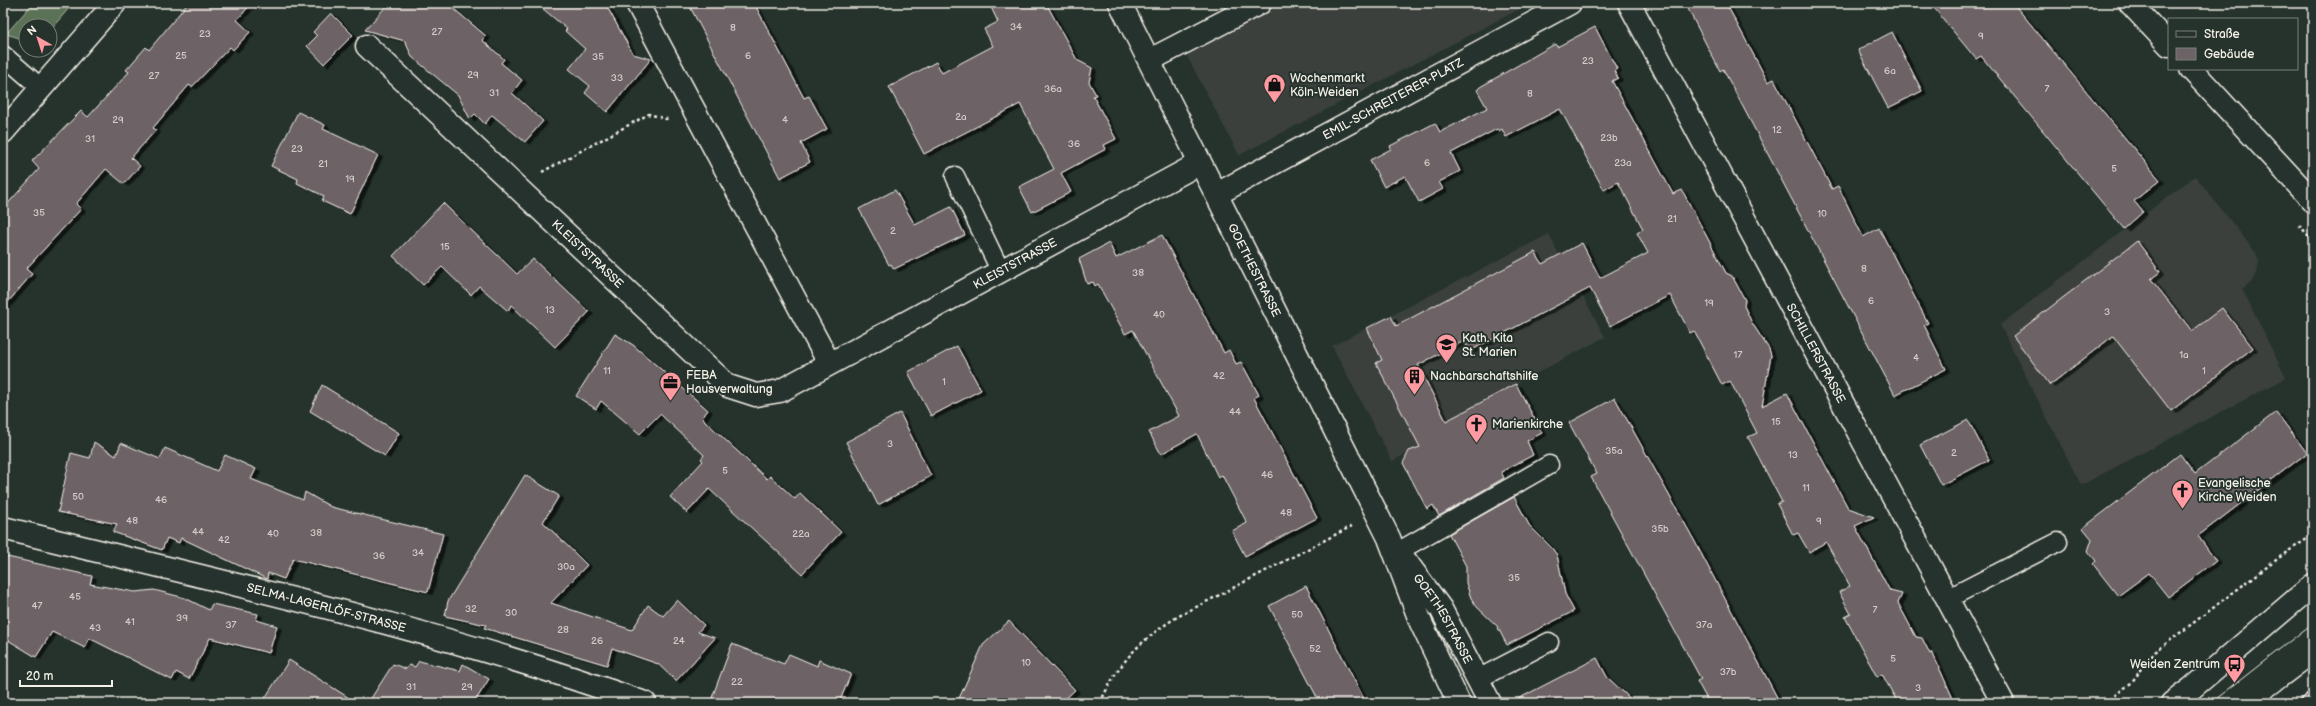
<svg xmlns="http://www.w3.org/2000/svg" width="2316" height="706" font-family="'Balsamiq Sans',sans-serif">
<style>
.built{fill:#3b413e}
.green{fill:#5c7256;stroke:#a8b29f}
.building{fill:#6d6266;stroke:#f4f1e8;filter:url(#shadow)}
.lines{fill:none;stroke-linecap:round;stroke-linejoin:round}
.service-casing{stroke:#f4f1e8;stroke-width:21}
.minor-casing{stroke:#f4f1e8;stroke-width:25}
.tertiary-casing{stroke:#f4f1e8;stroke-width:25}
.secondary-casing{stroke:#f4f1e8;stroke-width:25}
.path{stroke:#f4f1e8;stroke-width:2.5;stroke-dasharray:3 3;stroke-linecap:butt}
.service{stroke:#26332d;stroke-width:18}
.minor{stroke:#26332d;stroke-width:22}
.tertiary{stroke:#26332d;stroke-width:22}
.secondary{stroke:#26332d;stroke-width:22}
.tram{stroke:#f4f1e8;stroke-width:1}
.labels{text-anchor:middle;stroke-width:4;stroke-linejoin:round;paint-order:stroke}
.number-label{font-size:10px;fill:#d2cdc8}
.poi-label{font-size:12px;fill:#f4f1e8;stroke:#26332d;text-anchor:start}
.street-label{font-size:12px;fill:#f4f1e8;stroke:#26332d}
</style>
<defs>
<filter id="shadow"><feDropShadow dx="4.5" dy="2.5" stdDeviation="0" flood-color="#0009"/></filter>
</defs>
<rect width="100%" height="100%" fill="#26332d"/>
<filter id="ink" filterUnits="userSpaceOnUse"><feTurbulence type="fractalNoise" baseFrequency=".025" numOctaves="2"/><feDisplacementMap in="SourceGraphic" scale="8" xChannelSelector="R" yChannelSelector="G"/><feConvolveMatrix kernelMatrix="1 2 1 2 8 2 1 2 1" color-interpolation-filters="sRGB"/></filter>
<g filter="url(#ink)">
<g class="built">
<polygon points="1283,3 1531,3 1239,155 1186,54"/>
<polygon points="2195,176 2256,253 2259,262 2257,273 2253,280 2242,289 2286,378 2081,485 2000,325"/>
<polygon points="1549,234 1559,255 1582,243 1601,280 1581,293 1605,337 1480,403 1420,447 1392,461 1332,346"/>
</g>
<polygon class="green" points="33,3 65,3 70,7 50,30 50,26 26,26 26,40 6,34"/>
<g class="building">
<polygon points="188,3 252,3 237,20 250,32 233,50 230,47 192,87 189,85 153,128 156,130 131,158 140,166 124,184 106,169 76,204 81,209 26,269 32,274 3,308 3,209 39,169 32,161 81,111 88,117 129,72 126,70 146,47 149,50"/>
<polygon points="389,3 447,3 486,36 482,40 504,59 501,63 522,80 512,93 543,121 525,142 492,115 485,124 475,114 470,119 458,95 412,57 405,41 365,30"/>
<polygon points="536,3 605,3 633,54 651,59 607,112 585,93 590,86 569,69 585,49 565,31 567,29"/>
<polygon points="688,3 754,3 804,98 809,96 827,129 801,143 810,162 780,178"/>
<polygon points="989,3 1046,3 1077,60 1092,68 1089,82 1096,95 1093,96 1116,139 1104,145 1106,149 1061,173 1071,192 1032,212 1019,187 1054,169 1020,104 924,154 889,87 936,62 942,73 993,46 984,29 998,22"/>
<polygon points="1685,3 1726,3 1768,82 1774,79 1832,189 1838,186 1863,237 1879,228 1928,323 1924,325 1946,369 1895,395 1723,69 1720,71"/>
<polygon points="1930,3 2013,3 2160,180 2134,201 2143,212 2124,229 1981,56 1976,59"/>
<polygon points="331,13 353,35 324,64 307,46 317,36 313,32"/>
<polygon points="1595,27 1617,69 1614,71 1618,78 1612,81 1673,194 1682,190 1726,273 1732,276 1745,300 1744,306 1752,323 1769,349 1771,355 1762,406 1787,393 1848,508 1874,517 1855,526 1890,591 1902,594 1898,603 1916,637 1922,638 1930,654 1932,652 1955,703 1898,703 1882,674 1877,677 1845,617 1851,614 1839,592 1850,586 1826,542 1809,552 1798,533 1793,535 1777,504 1782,502 1748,437 1757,433 1730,381 1722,385 1694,331 1690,333 1670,295 1610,326 1590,288 1470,351 1464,341 1418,365 1446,421 1516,384 1542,433 1527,441 1533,455 1501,472 1504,478 1439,516 1433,505 1427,509 1403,463 1409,451 1420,447 1376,363 1382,360 1367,328 1391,316 1396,326 1535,252 1542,264 1582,243 1600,278 1648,253 1637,233 1643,229 1618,182 1604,190 1560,109 1506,137 1502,129 1499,131 1497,129 1451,153 1460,171 1439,182 1443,189 1419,202 1405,176 1384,187 1370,160 1391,149 1390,146 1435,123 1440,132 1487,108 1477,90 1480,87 1555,44 1557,47"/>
<polygon points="1892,32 1922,91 1888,108 1858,50"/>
<polygon points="298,112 325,125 323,129 378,155 350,214 322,201 324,196 297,183 298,179 271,166"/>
<polygon points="895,190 915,225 951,207 965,235 894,269 891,264 889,265 859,209"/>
<polygon points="443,203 517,274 533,259 589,312 555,347 511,305 508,311 479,286 471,295 442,267 423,285 393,256"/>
<polygon points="1162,235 1224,353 1229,350 1236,364 1241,362 1259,395 1254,398 1317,518 1245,556 1232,531 1247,523 1222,475 1218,477 1197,434 1161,454 1149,432 1179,416 1133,330 1125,334 1098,284 1095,286 1093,282 1087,284 1079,259 1109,243 1116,258"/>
<polygon points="2137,241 2160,272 2151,279 2192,331 2222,308 2253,348 2171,411 2113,336 2050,385 2013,336"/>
<polygon points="615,334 633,345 708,410 702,418 767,479 770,476 795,499 800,493 841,532 802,574 709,489 687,513 670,497 703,461 701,459 704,455 660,414 640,434 601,401 596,409 576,396"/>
<polygon points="957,346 981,390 931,416 908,372"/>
<polygon points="322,385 399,433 385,456 310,411"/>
<polygon points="1615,398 1694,540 1780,703 1709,703 1697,681 1701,679 1591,477 1597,474 1569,423"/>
<polygon points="2276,412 2307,453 2198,536 2216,561 2168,597 2149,573 2118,596 2093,564 2096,561 2088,551 2092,539 2083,528 2180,454 2195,474"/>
<polygon points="900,413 931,476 878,505 846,442"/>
<polygon points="1968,420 1989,460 1941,485 1920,445"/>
<polygon points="94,442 116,456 121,443 160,459 165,448 217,471 225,455 256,469 251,479 303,500 305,492 331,507 443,534 428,592 293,559 284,579 268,573 267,579 181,538 179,543 167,538 162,550 113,532 117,524 58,512 71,453 90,458"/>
<polygon points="525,475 559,496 543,522 587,565 551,603 632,630 648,605 663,616 677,600 704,625 698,632 715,638 676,681 658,664 612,648 607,665 484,628 486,625 445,616 448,601"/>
<polygon points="1514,497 1529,525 1551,547 1557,555 1565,594 1574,611 1507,645 1497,626 1477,607 1471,598 1466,583 1466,566 1449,534"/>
<polygon points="3,556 92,576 90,584 101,586 135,592 154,590 185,598 209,610 212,604 258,614 256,620 277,626 269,653 210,638 189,679 176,672 172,680 89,638 85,648 52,632 36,657 3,637"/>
<polygon points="1306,586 1324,621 1366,703 1320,703 1287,640 1269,606"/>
<polygon points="1009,621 1075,690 1061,703 957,703 983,645"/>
<polygon points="732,644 784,664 789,654 817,666 819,660 851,674 839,703 710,703"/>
<polygon points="1597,658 1607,677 1635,703 1510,703"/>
<polygon points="289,660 357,703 262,703"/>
<polygon points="419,661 460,671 463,664 489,679 474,703 368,703 393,664 406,669 409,665 415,667"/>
</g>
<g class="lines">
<defs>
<g id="service">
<polyline points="3,55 41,88"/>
<polyline points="955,176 1000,270"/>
<polyline points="1399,551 1549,465"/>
<polyline points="1947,599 2058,542"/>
<polyline points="1478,679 1549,642"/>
<polyline points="2280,703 2313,678"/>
</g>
<g id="minor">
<polyline points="637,3 829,363"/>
<path id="s1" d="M1629 3 2003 703"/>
<polyline points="2130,3 2169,45"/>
<path id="s2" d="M367 46 728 386 756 395 780 391 1200 163"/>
<polyline points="1150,60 1260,3"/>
<polyline points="2191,69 2313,201"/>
<polyline points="3,132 115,3"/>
<path id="s3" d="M1217 194 1570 3"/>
<path id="s4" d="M3 528C218 581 436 628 645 703"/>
</g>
<g id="tertiary">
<path id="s5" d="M1120 3 1389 538 1421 623 1459 703"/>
<path id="s6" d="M1405 560 1441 609 1490 703"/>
</g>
<polyline id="secondary" points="2172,703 2192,688 2313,585"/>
</defs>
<use href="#service" class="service-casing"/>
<use href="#minor" class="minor-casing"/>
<use href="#tertiary" class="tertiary-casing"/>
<use href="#secondary" class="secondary-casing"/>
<g class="path">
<polyline points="542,172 649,114 666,119 668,118"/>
<polyline points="2299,225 2313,241"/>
<path d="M1100 703C1119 662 1139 641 1177 617L1352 526"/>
<polyline points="2105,703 2131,683 2155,652 2284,554 2313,535"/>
</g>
<use href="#service" class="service"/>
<use href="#minor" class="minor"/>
<use href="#tertiary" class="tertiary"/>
<use href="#secondary" class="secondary"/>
<polyline class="tram" points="2211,703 2313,623"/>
</g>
</g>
<defs>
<symbol id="shop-pin" viewBox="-11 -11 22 30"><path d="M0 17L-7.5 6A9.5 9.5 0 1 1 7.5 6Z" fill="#ff9aa2" stroke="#26332d"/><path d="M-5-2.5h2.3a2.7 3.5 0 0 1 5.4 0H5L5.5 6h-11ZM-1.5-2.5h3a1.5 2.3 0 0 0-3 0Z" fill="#111"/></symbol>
<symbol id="school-pin" viewBox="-11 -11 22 30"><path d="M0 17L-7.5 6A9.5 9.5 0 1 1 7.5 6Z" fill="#ff9aa2" stroke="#26332d"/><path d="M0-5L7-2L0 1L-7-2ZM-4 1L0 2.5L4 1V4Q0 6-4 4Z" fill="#111"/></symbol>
<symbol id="building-pin" viewBox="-11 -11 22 30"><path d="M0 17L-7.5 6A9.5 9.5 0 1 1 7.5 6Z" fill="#ff9aa2" stroke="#26332d"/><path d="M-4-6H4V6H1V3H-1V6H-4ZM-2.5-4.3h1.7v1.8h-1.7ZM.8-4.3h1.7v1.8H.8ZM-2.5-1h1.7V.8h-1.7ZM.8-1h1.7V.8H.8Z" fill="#111"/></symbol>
<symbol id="office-pin" viewBox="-11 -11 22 30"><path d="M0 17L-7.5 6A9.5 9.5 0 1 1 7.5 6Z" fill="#ff9aa2" stroke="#26332d"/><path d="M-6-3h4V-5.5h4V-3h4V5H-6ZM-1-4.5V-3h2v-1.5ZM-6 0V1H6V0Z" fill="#111"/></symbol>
<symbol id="church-pin" viewBox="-11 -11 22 30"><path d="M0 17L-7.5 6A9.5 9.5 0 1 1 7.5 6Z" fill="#ff9aa2" stroke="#26332d"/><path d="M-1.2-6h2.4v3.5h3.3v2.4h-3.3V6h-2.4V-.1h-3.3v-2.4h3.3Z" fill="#111"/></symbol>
<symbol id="bus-pin" viewBox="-11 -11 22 30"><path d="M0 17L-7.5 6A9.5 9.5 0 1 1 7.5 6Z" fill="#ff9aa2" stroke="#26332d"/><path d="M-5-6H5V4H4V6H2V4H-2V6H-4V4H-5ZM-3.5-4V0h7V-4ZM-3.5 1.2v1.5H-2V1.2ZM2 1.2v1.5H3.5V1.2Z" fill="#111"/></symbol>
</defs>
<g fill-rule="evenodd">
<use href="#shop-pin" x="1262" y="72" width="25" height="34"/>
<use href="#school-pin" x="1434" y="332" width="25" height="34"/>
<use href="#building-pin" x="1402" y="364" width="25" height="34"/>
<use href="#office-pin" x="658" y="370" width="25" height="34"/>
<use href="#church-pin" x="1464" y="412" width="25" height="34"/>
<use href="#church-pin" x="2170" y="478" width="25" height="34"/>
<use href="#bus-pin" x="2222" y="652" width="25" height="34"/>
</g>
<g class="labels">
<g class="number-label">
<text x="1016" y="30">34</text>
<text x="733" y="31">8</text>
<text x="437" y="35">27</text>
<text x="205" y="37">23</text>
<text x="1981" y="39">9</text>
<text x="181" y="59">25</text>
<text x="748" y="59">6</text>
<text x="598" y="60">35</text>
<text x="1588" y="64">23</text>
<text x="1890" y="74">6a</text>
<text x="473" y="78">29</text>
<text x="154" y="79">27</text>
<text x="617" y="81">33</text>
<text x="1053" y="92">36a</text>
<text x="2047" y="92">7</text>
<text x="494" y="96">31</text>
<text x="1530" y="97">8</text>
<text x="961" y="120">2a</text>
<text x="118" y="123">29</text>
<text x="785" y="123">4</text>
<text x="1777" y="133">12</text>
<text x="1609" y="141">23b</text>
<text x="90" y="142">31</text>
<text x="1074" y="147">36</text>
<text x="297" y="152">23</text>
<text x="1427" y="166">6</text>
<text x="1623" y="166">23a</text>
<text x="323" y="167">21</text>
<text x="2114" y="172">5</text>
<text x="350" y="182">19</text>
<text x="39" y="216">35</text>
<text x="1822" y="217">10</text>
<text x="1672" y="222">21</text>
<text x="893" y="234">2</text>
<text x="445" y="250">15</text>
<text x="1864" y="272">8</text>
<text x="1138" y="276">38</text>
<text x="1871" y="304">6</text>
<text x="1709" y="306">19</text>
<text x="550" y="313">13</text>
<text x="2107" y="315">3</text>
<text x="1159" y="318">40</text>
<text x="1738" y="358">17</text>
<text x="2184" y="358">1a</text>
<text x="1916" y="361">4</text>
<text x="607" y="374">11</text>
<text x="2204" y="374">1</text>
<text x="1219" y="379">42</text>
<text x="944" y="385">1</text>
<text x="1235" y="415">44</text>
<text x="1776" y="425">15</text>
<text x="890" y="447">3</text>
<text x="1614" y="454">35a</text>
<text x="1954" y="456">2</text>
<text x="1793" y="458">13</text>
<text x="725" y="474">5</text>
<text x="1267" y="478">46</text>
<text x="1806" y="491">11</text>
<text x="78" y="500">50</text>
<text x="161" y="503">46</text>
<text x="1286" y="516">48</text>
<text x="132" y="524">48</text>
<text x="1819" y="524">9</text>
<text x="1660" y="532">35b</text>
<text x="198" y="535">44</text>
<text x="316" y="536">38</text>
<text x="273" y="537">40</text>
<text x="801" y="537">22a</text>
<text x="224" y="543">42</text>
<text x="418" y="556">34</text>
<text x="379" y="559">36</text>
<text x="566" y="570">30a</text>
<text x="1514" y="581">35</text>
<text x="75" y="600">45</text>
<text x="37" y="609">47</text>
<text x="471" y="612">32</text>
<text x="1875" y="613">7</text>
<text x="511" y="616">30</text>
<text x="1297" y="618">50</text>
<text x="182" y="621">39</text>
<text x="130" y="625">41</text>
<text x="231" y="628">37</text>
<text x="1704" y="628">37a</text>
<text x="95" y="631">43</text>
<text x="563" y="633">28</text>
<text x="597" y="644">26</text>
<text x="679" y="644">24</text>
<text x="1315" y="652">52</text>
<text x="1893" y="662">5</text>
<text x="1026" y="666">10</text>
<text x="1728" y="675">37b</text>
<text x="737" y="685">22</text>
<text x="411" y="690">31</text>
<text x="467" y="690">29</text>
<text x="1918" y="691">3</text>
</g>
<g class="poi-label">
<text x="1290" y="82">Wochenmarkt<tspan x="1290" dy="14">Köln-Weiden</tspan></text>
<text x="1462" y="342">Kath. Kita<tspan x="1462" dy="14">St. Marien</tspan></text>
<text x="686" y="379">FEBA<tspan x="686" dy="14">Hausverwaltung</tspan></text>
<text x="1430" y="380">Nachbarschaftshilfe</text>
<text x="1492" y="428">Marienkirche</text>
<text x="2198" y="487">Evangelische<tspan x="2198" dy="14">Kirche Weiden</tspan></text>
<text x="2220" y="668" text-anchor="end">Weiden Zentrum</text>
</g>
<g class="street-label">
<text dy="4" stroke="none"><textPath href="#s3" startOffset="200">EMIL-SCHREITERER-PLATZ</textPath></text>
<text dy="4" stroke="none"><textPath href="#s2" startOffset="303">KLEISTSTRASSE</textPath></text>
<text dy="4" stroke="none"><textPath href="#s2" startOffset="817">KLEISTSTRASSE</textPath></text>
<text dy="4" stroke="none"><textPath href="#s5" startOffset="299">GOETHESTRASSE</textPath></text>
<text dy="4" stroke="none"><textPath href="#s1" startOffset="397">SCHILLERSTRASSE</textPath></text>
<text dy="4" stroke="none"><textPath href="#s4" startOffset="333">SELMA-LAGERLÖF-STRASSE</textPath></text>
<text dy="4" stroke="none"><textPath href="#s6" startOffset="70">GOETHESTRASSE</textPath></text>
</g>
</g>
<rect width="2316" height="706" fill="none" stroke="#26332d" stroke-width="16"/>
<rect x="8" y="8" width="2300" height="690" fill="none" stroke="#f4f1e8" stroke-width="1.5" filter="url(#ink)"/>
<rect x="2168" y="18" width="130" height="52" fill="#26332d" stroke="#787f78"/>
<rect x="2176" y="31" width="20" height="6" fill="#26332d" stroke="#787f78"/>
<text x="2204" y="38" font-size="12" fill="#f4f1e8">Straße</text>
<rect x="2176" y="48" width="20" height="12" fill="#6d6266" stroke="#787f78"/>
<text x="2204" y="58" font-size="12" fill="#f4f1e8">Gebäude</text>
<g transform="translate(38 38) rotate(321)"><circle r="19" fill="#26332d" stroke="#787f78"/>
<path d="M0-3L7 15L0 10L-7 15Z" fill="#ff9aa2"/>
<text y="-6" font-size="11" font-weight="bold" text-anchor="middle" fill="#f4f1e8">N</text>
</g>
<path d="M20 680v6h92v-6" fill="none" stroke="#f4f1e8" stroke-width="2"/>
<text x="26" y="680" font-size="12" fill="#f4f1e8" stroke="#26332d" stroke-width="3" paint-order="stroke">20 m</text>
</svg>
